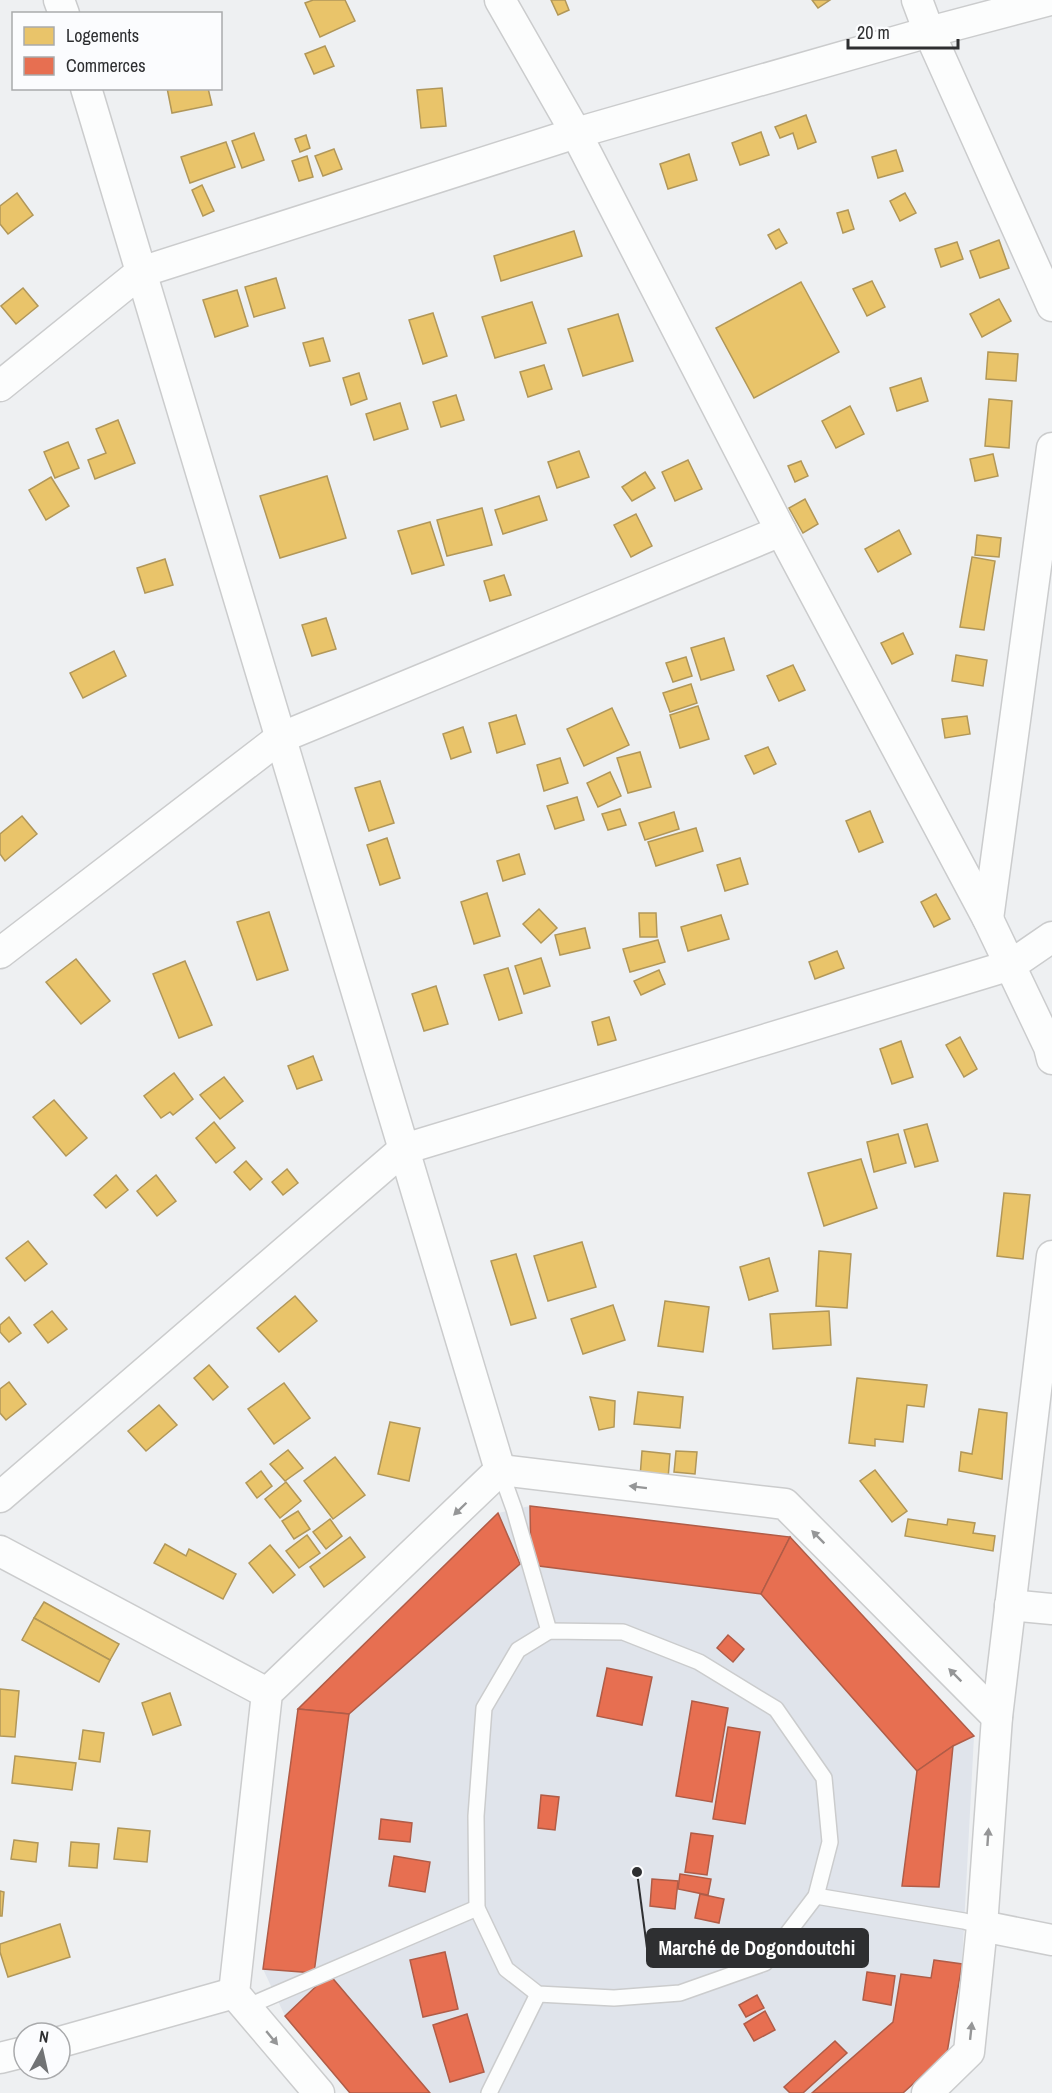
<svg xmlns="http://www.w3.org/2000/svg" width="1052" height="2093" font-family="'Archivo Narrow',sans-serif">
<style>
.built{fill:#e0e4eb}
.homes{fill:#e9c46a;stroke:#b19759;stroke-width:1.5}
.shops{fill:#e76f51;stroke:#b05c47;stroke-width:1.5}
.lines{fill:none;stroke-linecap:round;stroke-linejoin:round}
.lane-casing{stroke:#cbcccd;stroke-width:18}
.street-casing{stroke:#cbcccd;stroke-width:33}
.lane{stroke:#fcfdfd;stroke-width:15}
.street{stroke:#fcfdfd;stroke-width:30}
.oneway{fill:#959697}
.leader{fill:none;stroke:#2e2f31;stroke-width:2}
.callout-dot{fill:#2e2f31;stroke:#fbfcfe;stroke-width:2}
.callout{fill:#2e2f31;stroke:#2e2f31;stroke-width:2}
.callout-label{font-size:20px;text-anchor:middle;font-weight:bold;fill:#fff}
</style>
<rect width="100%" height="100%" fill="#eef0f2"/>
<polygon class="built" points="530,1506 790,1537 974,1736 962,1964 947,2053 903,2093 350,2093 285,2016 263,1969 298,1709 498,1513"/>
<g class="homes">
<polygon points="313,0 345,0 355,21 320,37 305,3"/>
<polygon points="551,0 565,0 569,10 558,15"/>
<polygon points="812,0 830,0 818,8"/>
<polygon points="325,46 334,66 314,74 305,54"/>
<polygon points="167,88 208,88 212,105 172,113"/>
<polygon points="442,88 446,126 421,128 417,90"/>
<polygon points="806,115 816,142 798,149 793,133 780,138 775,127"/>
<polygon points="761,132 769,155 740,165 732,143"/>
<polygon points="254,133 264,160 242,168 232,141"/>
<polygon points="306,135 310,148 300,152 295,139"/>
<polygon points="226,142 235,167 190,183 181,157"/>
<polygon points="334,149 342,169 323,176 315,156"/>
<polygon points="896,150 903,171 878,178 872,157"/>
<polygon points="689,154 697,180 668,189 660,164"/>
<polygon points="307,156 313,177 299,181 292,161"/>
<polygon points="202,185 214,211 203,216 192,190"/>
<polygon points="17,193 33,215 8,234 0,224 0,206"/>
<polygon points="905,193 916,213 900,221 890,201"/>
<polygon points="848,210 854,229 843,233 837,213"/>
<polygon points="779,229 787,243 776,249 768,235"/>
<polygon points="574,231 582,256 501,281 494,256"/>
<polygon points="999,240 1009,268 980,278 970,251"/>
<polygon points="957,242 963,259 941,267 935,249"/>
<polygon points="276,278 285,308 254,317 245,287"/>
<polygon points="872,281 885,307 867,316 853,289"/>
<polygon points="801,282 839,352 754,398 716,328"/>
<polygon points="23,288 38,306 16,324 1,306"/>
<polygon points="237,290 248,326 215,337 203,300"/>
<polygon points="999,299 1011,321 982,337 970,314"/>
<polygon points="532,302 546,343 495,358 482,317"/>
<polygon points="433,313 447,356 423,364 409,320"/>
<polygon points="618,314 633,361 583,376 568,329"/>
<polygon points="323,338 330,361 310,366 303,343"/>
<polygon points="988,352 1018,354 1016,381 986,379"/>
<polygon points="544,365 552,389 528,397 520,372"/>
<polygon points="359,373 367,399 351,405 343,378"/>
<polygon points="921,378 928,401 897,411 890,388"/>
<polygon points="456,395 464,420 441,427 433,402"/>
<polygon points="989,399 1012,401 1009,448 985,446"/>
<polygon points="400,403 408,429 374,440 366,414"/>
<polygon points="850,406 864,434 836,448 822,421"/>
<polygon points="118,420 135,463 95,479 88,460 106,453 96,429"/>
<polygon points="68,442 79,468 55,478 44,452"/>
<polygon points="579,451 589,477 557,488 548,462"/>
<polygon points="993,454 998,476 975,481 970,459"/>
<polygon points="688,460 702,489 675,501 662,472"/>
<polygon points="801,461 808,476 795,482 788,466"/>
<polygon points="645,472 655,488 632,501 622,487"/>
<polygon points="327,476 346,538 280,558 260,496"/>
<polygon points="51,477 69,506 46,520 29,490"/>
<polygon points="539,496 547,520 503,534 495,510"/>
<polygon points="805,499 818,524 803,533 789,508"/>
<polygon points="482,508 492,545 447,556 437,520"/>
<polygon points="636,514 652,546 631,557 614,525"/>
<polygon points="430,522 444,565 412,574 398,531"/>
<polygon points="899,530 911,554 878,572 865,549"/>
<polygon points="977,535 1001,538 999,557 975,555"/>
<polygon points="972,557 995,561 984,630 960,627"/>
<polygon points="165,559 173,585 145,593 137,568"/>
<polygon points="504,575 511,595 490,601 484,581"/>
<polygon points="326,618 336,649 312,656 302,625"/>
<polygon points="903,633 913,654 892,664 881,643"/>
<polygon points="724,638 734,670 701,680 691,648"/>
<polygon points="114,651 126,676 83,698 70,673"/>
<polygon points="956,655 987,660 983,686 952,681"/>
<polygon points="686,657 692,676 673,682 666,663"/>
<polygon points="793,665 805,690 779,701 767,676"/>
<polygon points="691,684 697,703 670,712 663,693"/>
<polygon points="698,706 709,739 680,748 670,715"/>
<polygon points="612,708 629,745 584,766 567,729"/>
<polygon points="516,715 525,744 497,753 489,723"/>
<polygon points="967,716 970,734 945,738 942,719"/>
<polygon points="463,727 471,752 451,759 443,734"/>
<polygon points="768,747 776,764 754,774 745,756"/>
<polygon points="640,752 651,787 628,793 617,758"/>
<polygon points="560,758 568,783 544,791 537,765"/>
<polygon points="610,772 621,796 598,807 587,783"/>
<polygon points="380,781 394,823 369,831 355,788"/>
<polygon points="577,797 584,820 555,829 547,806"/>
<polygon points="620,809 626,825 608,830 602,814"/>
<polygon points="870,811 883,842 859,852 846,821"/>
<polygon points="674,812 679,829 645,840 639,823"/>
<polygon points="22,816 37,834 5,861 0,854 0,834"/>
<polygon points="696,828 703,851 656,866 648,842"/>
<polygon points="387,838 400,878 380,885 367,845"/>
<polygon points="519,854 525,874 503,881 497,861"/>
<polygon points="740,858 748,884 725,891 717,865"/>
<polygon points="487,893 500,936 474,944 461,902"/>
<polygon points="936,894 950,919 934,927 921,902"/>
<polygon points="539,909 557,928 541,943 523,924"/>
<polygon points="269,912 288,970 257,980 237,922"/>
<polygon points="639,913 656,913 657,937 640,937"/>
<polygon points="721,915 729,939 688,951 681,927"/>
<polygon points="585,928 590,948 560,955 555,935"/>
<polygon points="658,940 665,962 630,972 623,949"/>
<polygon points="837,951 844,968 815,979 809,962"/>
<polygon points="541,958 550,986 524,994 515,966"/>
<polygon points="76,959 110,1001 81,1024 46,982"/>
<polygon points="185,961 212,1025 179,1038 153,974"/>
<polygon points="508,968 522,1013 499,1020 484,975"/>
<polygon points="659,970 665,984 641,995 634,981"/>
<polygon points="436,986 448,1024 424,1031 412,994"/>
<polygon points="609,1017 616,1040 598,1045 592,1022"/>
<polygon points="960,1037 977,1069 964,1077 946,1045"/>
<polygon points="901,1041 913,1077 892,1084 880,1049"/>
<polygon points="313,1056 322,1080 297,1089 288,1066"/>
<polygon points="174,1073 193,1099 173,1115 170,1112 161,1118 144,1096"/>
<polygon points="224,1077 243,1101 220,1119 200,1095"/>
<polygon points="54,1100 87,1138 66,1156 33,1117"/>
<polygon points="214,1122 235,1148 216,1163 196,1138"/>
<polygon points="927,1124 938,1161 915,1167 904,1130"/>
<polygon points="898,1134 906,1163 874,1172 867,1142"/>
<polygon points="861,1159 877,1208 824,1226 808,1173"/>
<polygon points="246,1161 262,1179 250,1190 234,1172"/>
<polygon points="287,1169 298,1183 283,1195 272,1182"/>
<polygon points="116,1175 128,1190 106,1208 94,1195"/>
<polygon points="156,1175 176,1201 157,1216 137,1191"/>
<polygon points="1004,1193 1030,1195 1023,1259 997,1256"/>
<polygon points="28,1241 47,1264 25,1281 6,1258"/>
<polygon points="582,1242 596,1287 548,1301 534,1256"/>
<polygon points="819,1251 851,1254 847,1308 816,1306"/>
<polygon points="516,1254 536,1318 511,1325 491,1261"/>
<polygon points="769,1258 778,1291 749,1300 740,1267"/>
<polygon points="295,1296 317,1321 279,1352 257,1328"/>
<polygon points="665,1301 709,1307 703,1352 658,1346"/>
<polygon points="613,1305 625,1340 583,1354 571,1319"/>
<polygon points="52,1311 67,1329 48,1343 34,1325"/>
<polygon points="829,1311 831,1345 773,1349 770,1314"/>
<polygon points="9,1317 21,1333 9,1342 0,1332 0,1325"/>
<polygon points="209,1365 228,1387 213,1400 194,1378"/>
<polygon points="857,1378 927,1385 924,1407 907,1405 903,1442 875,1439 875,1446 849,1443"/>
<polygon points="9,1382 26,1404 6,1420 0,1413 0,1389"/>
<polygon points="284,1383 310,1418 274,1444 248,1409"/>
<polygon points="638,1392 683,1397 680,1428 634,1424"/>
<polygon points="590,1397 615,1401 614,1427 599,1430"/>
<polygon points="159,1405 177,1425 146,1451 128,1431"/>
<polygon points="979,1409 1007,1413 1002,1479 959,1471 961,1452 972,1454"/>
<polygon points="390,1422 420,1428 409,1481 378,1474"/>
<polygon points="288,1450 303,1468 285,1481 270,1464"/>
<polygon points="642,1451 670,1454 668,1479 640,1477"/>
<polygon points="676,1451 697,1452 695,1474 674,1472"/>
<polygon points="335,1457 365,1495 333,1519 304,1481"/>
<polygon points="875,1470 907,1511 892,1522 860,1481"/>
<polygon points="261,1471 272,1486 257,1498 246,1483"/>
<polygon points="286,1482 301,1501 280,1518 265,1499"/>
<polygon points="298,1511 310,1529 294,1539 282,1521"/>
<polygon points="330,1519 342,1536 326,1549 313,1532"/>
<polygon points="908,1519 947,1525 948,1519 975,1523 973,1533 995,1536 993,1551 905,1536"/>
<polygon points="307,1535 320,1553 299,1568 286,1551"/>
<polygon points="350,1537 365,1557 324,1587 310,1567"/>
<polygon points="165,1544 186,1556 189,1549 236,1574 223,1599 154,1563"/>
<polygon points="270,1545 295,1575 273,1593 249,1563"/>
<polygon points="44,1602 119,1644 110,1660 34,1618"/>
<polygon points="34,1618 110,1660 99,1682 22,1640"/>
<polygon points="0,1689 19,1691 15,1737 0,1736"/>
<polygon points="170,1693 181,1725 153,1735 142,1703"/>
<polygon points="83,1730 104,1733 100,1762 79,1759"/>
<polygon points="15,1756 76,1763 72,1790 12,1783"/>
<polygon points="118,1828 150,1831 147,1862 114,1859"/>
<polygon points="14,1840 38,1843 36,1862 11,1859"/>
<polygon points="71,1842 99,1844 97,1868 69,1866"/>
<polygon points="0,1891 4,1892 2,1916 0,1916"/>
<polygon points="60,1924 70,1957 8,1977 0,1952 0,1944"/>
</g>
<g class="shops">
<polygon points="530,1506 790,1537 761,1594 531,1565"/>
<polygon points="498,1513 520,1564 349,1714 298,1709"/>
<polygon points="790,1537 974,1736 953,1746 917,1771 761,1594"/>
<polygon points="728,1635 744,1649 733,1662 717,1648"/>
<polygon points="607,1668 652,1677 642,1725 597,1716"/>
<polygon points="692,1701 728,1708 712,1802 676,1796"/>
<polygon points="298,1709 349,1714 314,1973 263,1969"/>
<polygon points="728,1727 760,1732 745,1824 713,1819"/>
<polygon points="953,1746 939,1887 902,1886 917,1771"/>
<polygon points="541,1795 559,1797 555,1830 538,1828"/>
<polygon points="381,1819 412,1823 410,1842 379,1839"/>
<polygon points="691,1833 713,1836 707,1875 685,1872"/>
<polygon points="394,1856 430,1862 425,1892 389,1886"/>
<polygon points="680,1874 711,1879 708,1895 678,1889"/>
<polygon points="652,1879 678,1881 675,1909 650,1906"/>
<polygon points="700,1894 724,1899 719,1923 695,1918"/>
<polygon points="445,1952 458,2009 423,2017 410,1960"/>
<polygon points="934,1960 962,1964 947,2053 903,2093 812,2093 893,2022 901,1974 931,1978"/>
<polygon points="867,1972 895,1976 891,2005 863,2000"/>
<polygon points="329,1974 430,2093 350,2093 285,2016"/>
<polygon points="757,1995 764,2008 746,2017 739,2005"/>
<polygon points="765,2011 775,2030 754,2041 744,2024"/>
<polygon points="467,2014 484,2072 450,2082 433,2025"/>
<polygon points="835,2041 847,2053 803,2093 790,2093 784,2087"/>
</g>
<g class="lines">
<defs>
<g id="lane">
<polyline points="500,1470 514,1509 549,1631"/>
<polygon points="549,1631 623,1632 699,1662 776,1709 824,1778 830,1842 816,1896 765,1963 680,1993 614,1998 538,1994 506,1969 477,1908 476,1816 484,1708 518,1650"/>
<polyline points="816,1896 964,1921 982,1926"/>
<polyline points="246,2007 477,1908"/>
<polyline points="489,2093 538,1994"/>
</g>
<g id="street">
<polyline points="59,0 64,14"/>
<polyline points="500,0 576,133 781,531 988,919 1049,1047 1052,1059"/>
<polyline points="917,0 929,32 1052,306"/>
<polyline points="86,88 500,1470"/>
<polyline points="0,386 141,272 576,133 929,32 1050,0"/>
<polyline points="988,919 1052,448"/>
<polyline points="0,953 280,738 781,531"/>
<polyline points="0,1497 404,1149 1011,965 1052,937"/>
<polyline points="0,1551 267,1693"/>
<polyline points="1010,1605 1052,1609"/>
<polyline points="982,1926 1052,1940"/>
<polyline points="60,2042 234,1993"/>
<polyline points="0,2058 24,2052"/>
<polyline points="319,2093 234,1993 267,1693 500,1470 785,1504 997,1717"/>
<polyline points="927,2093 969,2052 982,1926 997,1717 1052,1256"/>
</g>
</defs>
<use href="#lane" class="lane-casing"/>
<use href="#street" class="street-casing"/>
<use href="#lane" class="lane"/>
<use href="#street" class="street"/>
</g>
<defs><path id="oneway-solid" d="M-6-.8H1V-3.2L6.5 0L1 3.2V.8H-6Z" transform="scale(1.5)"/></defs>
<g class="oneway">
<use href="#oneway-solid" transform="translate(638 1487) rotate(-173)"/>
<use href="#oneway-solid" transform="translate(460 1509) rotate(136)"/>
<use href="#oneway-solid" transform="translate(818 1537) rotate(-135)"/>
<use href="#oneway-solid" transform="translate(955 1675) rotate(-135)"/>
<use href="#oneway-solid" transform="translate(988 1837) rotate(-86)"/>
<use href="#oneway-solid" transform="translate(971 2031) rotate(-84)"/>
<use href="#oneway-solid" transform="translate(272 2038) rotate(50)"/>
</g>
<path class="leader" d="M637 1872L647 1948"/>
<circle class="callout-dot" cx="637" cy="1872" r="6"/>
<rect class="callout" x="647" y="1929" width="221" height="38" rx="6"/>
<g class="callout-label">
<text x="757" y="1955">Marché de Dogondoutchi</text>
</g>
<rect x="12" y="12" width="210" height="78" fill="#fbfcfe" stroke="#a9aaac" stroke-width="1.5"/>
<rect x="24" y="27" width="30" height="18" fill="#e9c46a" stroke="#a9aaac" stroke-width="1.5"/>
<text x="66" y="42" font-size="18" fill="#2e2f31">Logements</text>
<rect x="24" y="57" width="30" height="18" fill="#e76f51" stroke="#a9aaac" stroke-width="1.5"/>
<text x="66" y="72" font-size="18" fill="#2e2f31">Commerces</text>
<g transform="translate(42 2051) rotate(8)"><circle r="28" fill="#fbfcfe" stroke="#a9aaac" stroke-width="1.5"/>
<path d="M0-4.5L10 22L0 15L-10 22Z" fill="#717375"/>
<text y="-9" font-size="16" font-weight="bold" text-anchor="middle" fill="#2e2f31">N</text>
</g>
<path d="M848 39v9h110v-9" fill="none" stroke="#2e2f31" stroke-width="3"/>
<text x="857" y="39" font-size="18" fill="#2e2f31" stroke="#fbfcfe" stroke-width="4.5" paint-order="stroke">20 m</text>
</svg>
